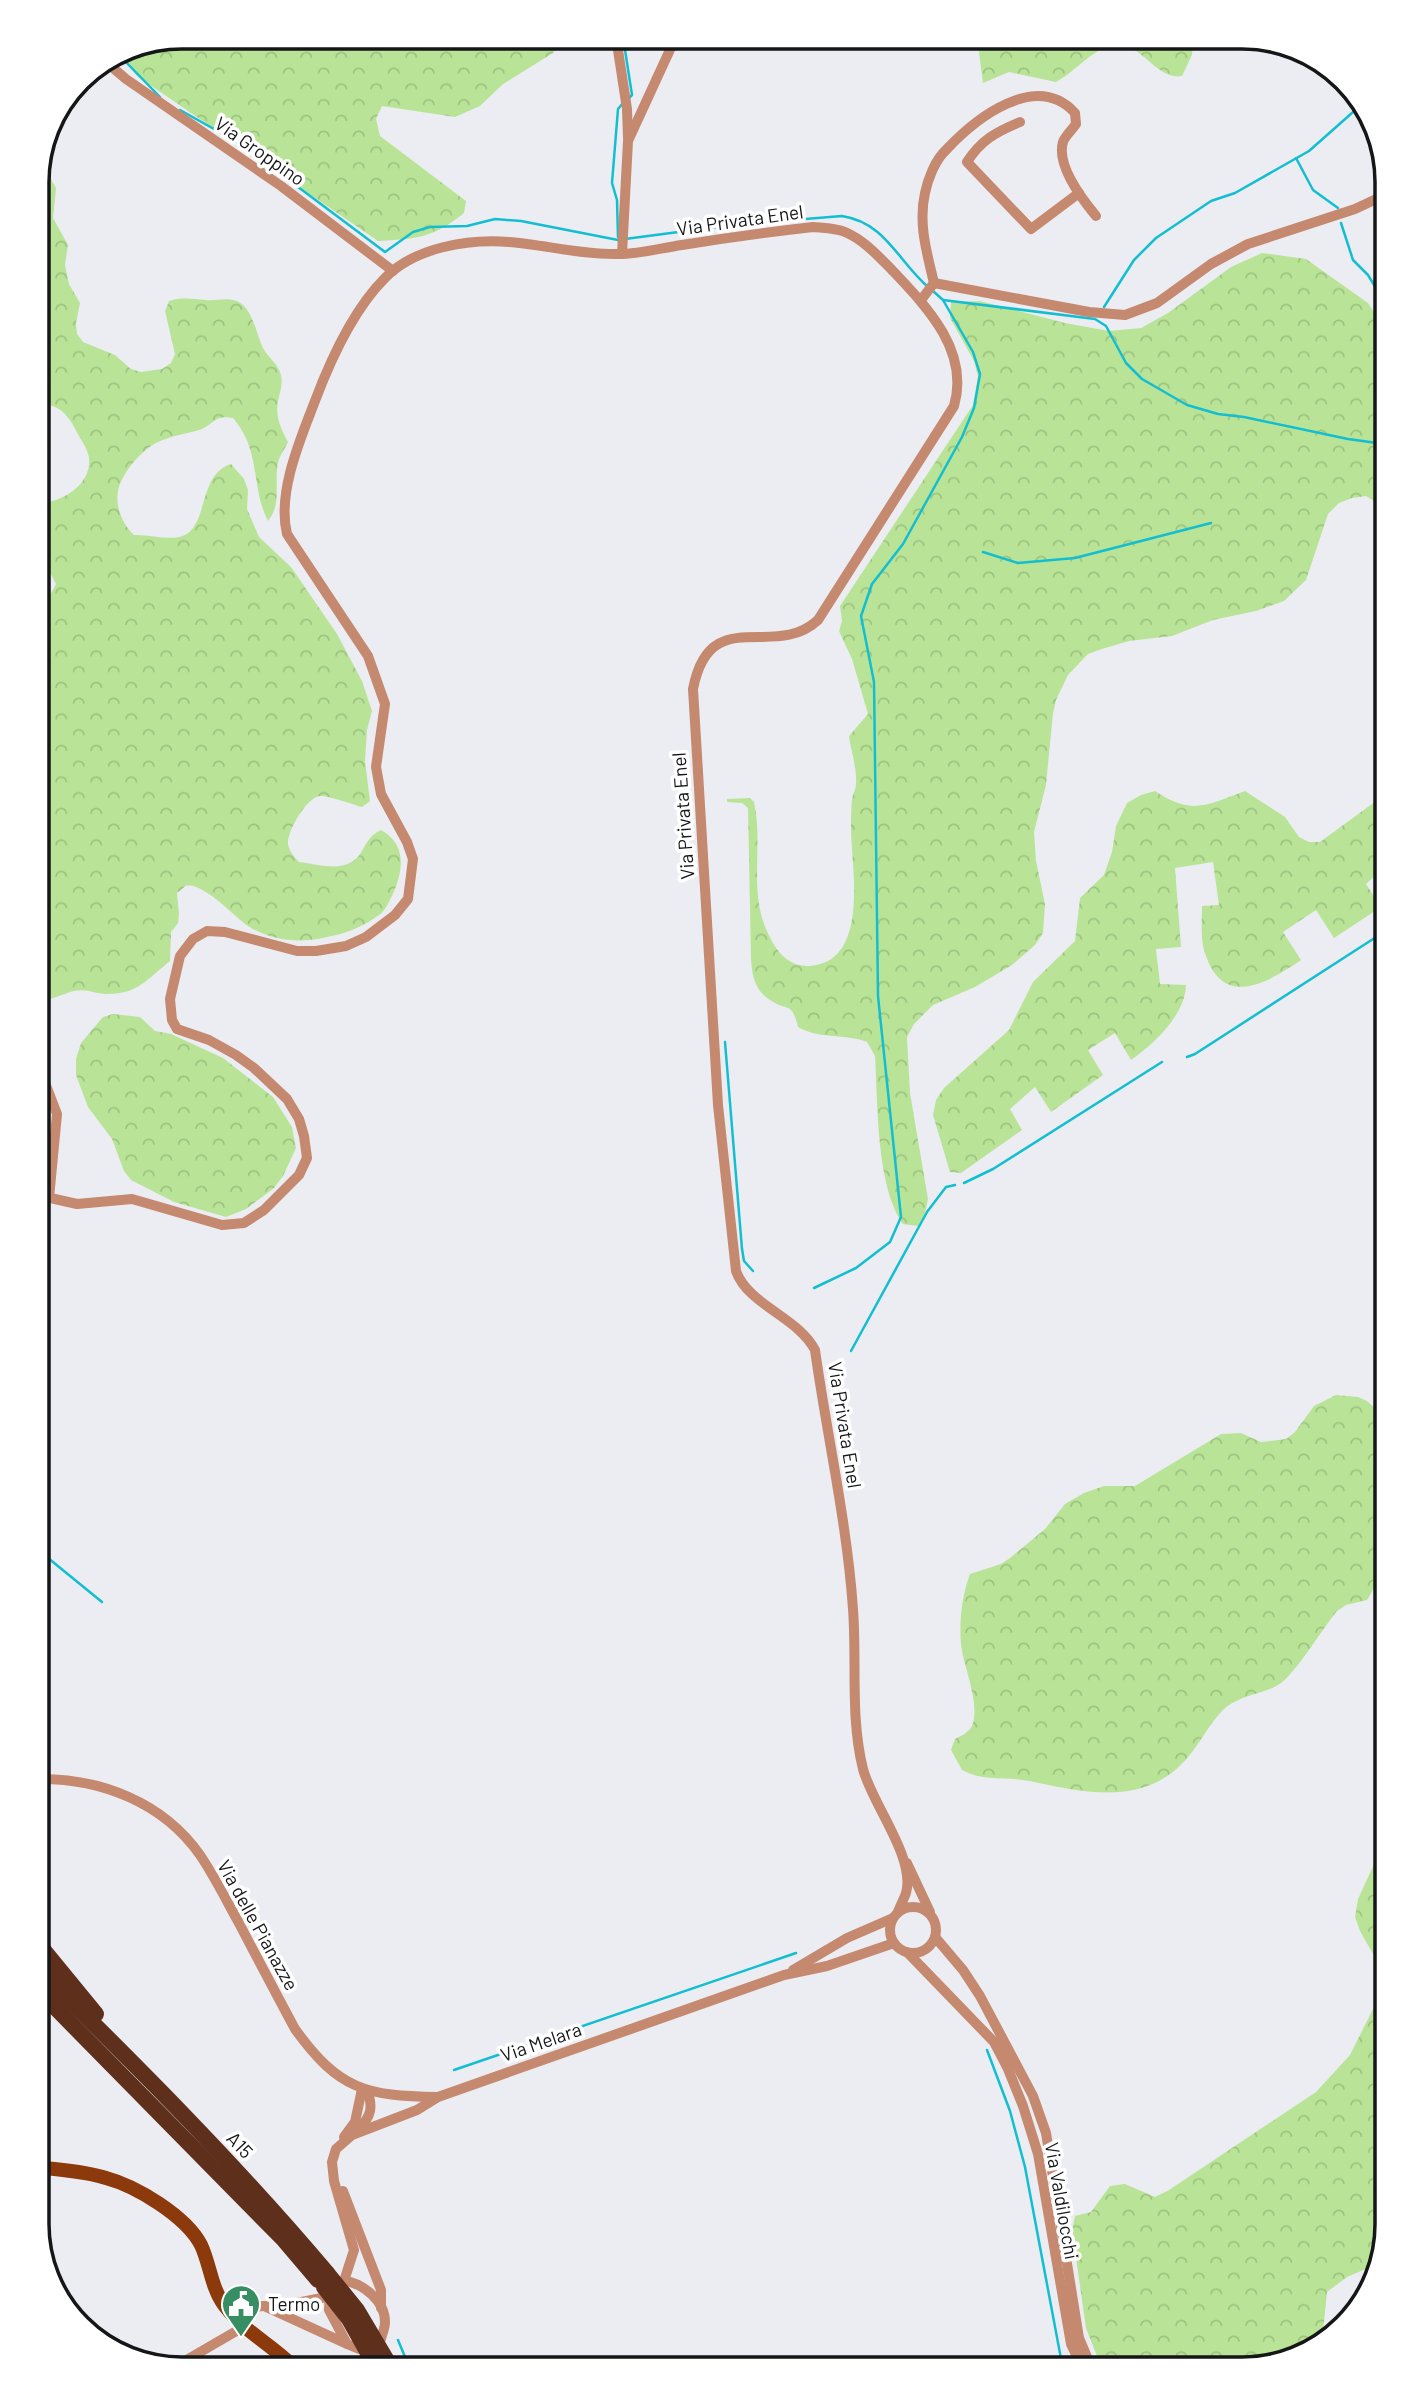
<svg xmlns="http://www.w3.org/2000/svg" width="1424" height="2406" font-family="Barlow,sans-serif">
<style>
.forest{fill:url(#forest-crowns)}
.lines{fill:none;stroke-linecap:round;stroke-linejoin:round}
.stream{stroke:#13bed1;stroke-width:2.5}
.minor{stroke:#c58970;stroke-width:10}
.major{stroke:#8c390b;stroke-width:14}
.highway{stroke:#5e301c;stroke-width:16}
.highway-bridge{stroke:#5e301c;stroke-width:16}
.labels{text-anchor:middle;stroke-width:7;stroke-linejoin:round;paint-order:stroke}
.street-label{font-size:19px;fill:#151618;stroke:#fff}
.poi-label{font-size:19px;fill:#151618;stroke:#fff;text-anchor:start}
.rim{fill:none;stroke:#151618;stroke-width:3.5}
</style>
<defs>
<pattern id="forest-crowns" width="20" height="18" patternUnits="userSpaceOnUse" patternTransform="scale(1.75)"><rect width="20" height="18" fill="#b9e497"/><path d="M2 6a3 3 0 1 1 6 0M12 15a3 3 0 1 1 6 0" fill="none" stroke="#9ec381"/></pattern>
</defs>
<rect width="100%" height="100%" fill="#ebedf3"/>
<g class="forest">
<path d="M182 37H565L553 53 503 84 480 106 455 117 382 106 376 119 380 136 466 201 464 213C433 238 417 239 378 241L137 76 118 53 127 48Z"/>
<path d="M977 37H1193L1192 55 1182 76C1155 81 1141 38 1110 46 1089 52 1075 72 1056 82L1009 72 983 83Z"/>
<path d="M39 163 46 170 56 188 53 218 68 245 65 265 69 284 80 303 76 323 77 334 83 342 115 355 131 369 141 372 162 369 171 363 175 354 165 311 169 301C183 297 192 299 206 300 214 301 226 298 233 300 252 303 256 334 263 348 268 358 278 363 281 375 283 384 280 392 278 401 275 417 281 429 288 442 285 449 279 456 278 463 274 483 282 504 268 521 250 486 262 452 233 418 214 414 214 425 199 430 185 434 171 436 158 442 142 449 121 474 118 491 115 507 123 525 134 535 149 534 165 540 179 537 210 531 196 475 231 464L244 479 248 490 247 509 259 537 291 567 337 634 362 681 372 711 367 730 365 761 370 801 362 807C351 804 330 796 320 796 307 797 287 831 288 844 289 851 294 857 299 862 323 865 350 875 363 849 369 839 371 835 381 830 408 845 403 872 392 896 387 905 385 912 376 917 357 931 333 937 310 940 289 942 266 938 248 926 234 917 203 881 185 886 185 887 177 893 177 893L179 914 178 923 171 932 170 961C147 979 138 994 108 994 96 994 86 988 74 991 61 994 51 1002 37 999V606L46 603 56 584 37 547V503C60 504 92 485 89 458 88 451 84 444 80 438 70 418 62 403 37 404V173Z"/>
<path d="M1262 253 1306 259 1368 303 1387 332V509L1366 496 1352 498 1339 503 1328 514 1306 580 1284 601 1256 611 1213 620 1172 636 1129 641 1102 649 1088 654 1068 675 1056 700 1053 713 1046 785 1034 832 1036 861 1045 904 1043 933 1035 945 1012 965 975 987 933 1005 914 1024 907 1037 910 1093 928 1199 925 1213 918 1226 903 1224C876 1186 878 1103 875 1056L867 1042C844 1033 821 1040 798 1027 797 1022 795 1016 792 1011 788 1006 782 1007 777 1004 756 994 752 979 751 958L748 808 742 803 727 802V799L750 798 754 802C763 841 750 885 764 924 772 944 783 965 806 966 870 966 852 871 851 831 851 821 851 809 852 799 853 794 856 789 856 783 857 768 851 751 849 736L868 714 852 659 839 631 842 621 840 606 973 405 978 376 974 361 950 318 951 302 980 301 1065 323 1109 331 1141 328 1168 313 1231 267Z"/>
<path d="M1387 785V865L1366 884 1381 907 1334 938 1316 910 1283 932 1301 960C1270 981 1225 1010 1206 956 1200 942 1202 922 1202 906L1219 905 1213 862 1175 868 1181 947 1156 949 1160 984 1186 985C1185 1015 1155 1043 1131 1060L1115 1033 1088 1050 1103 1075 1051 1112 1035 1087 1010 1109 1022 1130 961 1173 950 1172 933 1115 936 1100 944 1088 1009 1030 1033 982 1075 941 1080 898 1104 875 1112 852 1116 826 1127 803 1141 795 1155 791C1193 816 1206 805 1245 791L1285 817 1299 837 1309 842H1320L1380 798Z"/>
<polygon points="113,1014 140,1017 155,1031 171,1034 223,1058 273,1097 292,1127 296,1148 283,1176 274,1188 246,1209 226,1217 174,1202 131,1180 124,1171 112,1139 88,1107 76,1075 76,1059 81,1043 103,1017"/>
<path d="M1336 1395 1358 1397 1367 1401 1387 1419C1387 1469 1396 1559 1367 1600L1346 1605 1337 1611C1323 1628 1297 1671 1281 1683 1264 1695 1240 1694 1223 1710 1209 1724 1201 1742 1188 1757 1147 1807 1085 1793 1029 1781 1005 1776 984 1782 962 1770L951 1750 955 1739C961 1736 969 1732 972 1726 981 1704 963 1666 961 1644 959 1621 962 1595 970 1574L1001 1564 1010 1558 1045 1529 1065 1504 1084 1493 1104 1486H1135L1221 1434 1241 1433 1261 1442 1286 1439 1295 1432 1314 1406Z"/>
<polygon points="1387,1836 1387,2225 1375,2265 1347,2277 1327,2292 1323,2332 1317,2345 1306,2354 1242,2369 1102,2369 1086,2328 1072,2230 1075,2216 1091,2212 1110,2186 1125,2184 1155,2197 1169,2190 1316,2092 1350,2055 1374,2007 1379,1979 1377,1961 1360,1931 1355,1917 1358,1899"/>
</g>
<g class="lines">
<g class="stream">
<polyline points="623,37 632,95 629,98"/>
<polyline points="118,54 160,97"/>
<polyline points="180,110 255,152 270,166 385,252 413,232 430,227 467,226 495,219 521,221 618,240"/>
<polyline points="1296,158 1313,190 1338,208"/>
<polyline points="1341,223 1353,260 1368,275 1387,306"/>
<polyline points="618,237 617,200 612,183 618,109 623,103"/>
<path d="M625 239 732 225 842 216C886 223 897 260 928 287"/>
<polyline points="943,300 1095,319 1106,326 1126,363 1142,379 1187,405 1218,414 1244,417 1348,439 1377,443"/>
<polyline points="1104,307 1134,260 1156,238 1211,201 1235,193 1309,151 1361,105"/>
<polyline points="983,552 1018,563 1075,558 1211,523"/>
<polyline points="725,1042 742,1249 744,1261 753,1271"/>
<polyline points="1187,1057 1195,1054 1387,930"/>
<polyline points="964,1183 993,1169 1162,1062"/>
<polyline points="814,1288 856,1268 890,1242 901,1217 878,996 874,682 861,616 872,584 903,544 962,437 974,408 980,374 973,352 943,300 933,291"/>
<polyline points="851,1351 927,1212 946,1187 955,1185"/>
<polyline points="37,1549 102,1602"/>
<polyline points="987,2050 1010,2111 1025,2167 1062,2364 1065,2369"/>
<polyline points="454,2070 796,1953"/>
<polyline points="398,2340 410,2369"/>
</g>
<g class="minor">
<polyline points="616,37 627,109 628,138"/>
<polyline points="106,62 126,79 281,186 393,271"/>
<path d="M1020 122C996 132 981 140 967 162L1031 229 1079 193"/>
<polyline points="622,254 628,141 674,41 674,37"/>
<path d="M934 283C927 253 918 224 925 193 928 179 935 160 946 150 975 119 1036 70 1075 113L1076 124C1072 130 1065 136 1063 142 1056 165 1082 199 1096 216"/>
<polyline points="921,300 934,283 1089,312 1125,315 1157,303 1211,264 1248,244 1355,209 1387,194"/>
<polyline points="37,1062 57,1114 49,1198"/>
<path d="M37 1195 77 1204 132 1199 222 1225 244 1223 264 1210 299 1175 307 1158 304 1136 299 1119 287 1099 254 1068 236 1055 209 1040 177 1029 172 1020 170 999 180 956 193 939 207 931 225 932 297 951H316L346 946 366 937 395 915 408 899 413 859 407 842 381 794 376 767 385 704 368 656 287 534C277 493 300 440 315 401 330 361 354 309 385 278 415 247 468 239 509 242 546 245 582 255 619 254 640 254 661 248 682 245 726 238 769 232 813 227 824 228 836 228 845 232 864 240 878 256 892 270 927 307 970 351 954 406L818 620C774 661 710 602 693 689L718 1105 736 1271C748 1305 798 1317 815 1350 827 1436 847 1522 853 1609 857 1662 850 1717 863 1769 872 1804 916 1858 906 1893 904 1899 900 1906 898 1912"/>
<path d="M37 1779C100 1778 163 1802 200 1855 215 1877 227 1902 240 1925 258 1960 277 1995 295 2029 339 2090 366 2096 438 2097"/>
<polyline points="907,1863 930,1912"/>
<circle cx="913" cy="1930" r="23"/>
<polyline points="935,1937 963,1970 980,1996 1033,2096 1046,2133 1079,2338 1092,2369"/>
<polyline points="907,1952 994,2042 1008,2069 1023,2106 1038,2154 1071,2344 1083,2369"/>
<polyline points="793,1970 847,1938 893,1918"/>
<path d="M359 2128C372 2116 373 2106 367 2090"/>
<polyline points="344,2137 355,2122 362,2089"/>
<polyline points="343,2191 381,2290 381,2308"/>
<polyline points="344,2281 354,2250 334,2181 332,2162 336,2149 352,2135 417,2110 438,2097 784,1975 827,1966 894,1943"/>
<path d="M344 2281C363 2283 385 2301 385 2322 385 2328 382 2334 381 2339L359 2349 347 2344 329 2310 330 2288Z"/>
<polyline points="264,2306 347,2344"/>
<path d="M237 2319C260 2300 265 2308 290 2304 304 2302 316 2298 330 2297"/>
<polyline points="171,2369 245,2326"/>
</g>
<path class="major" d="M37 2167C60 2170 84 2171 106 2178 136 2186 186 2216 201 2245 210 2264 211 2287 224 2305 243 2331 274 2346 296 2369"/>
<g class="highway">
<polyline points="37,1942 96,2014"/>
<path d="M37 1968C137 2066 236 2165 327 2273"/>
<polyline points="37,1989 284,2240 318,2280"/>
</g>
<g class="highway-bridge">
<polyline points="327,2273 357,2310 392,2369"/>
<polyline points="324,2287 349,2319 377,2369"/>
</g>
</g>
<defs>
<symbol id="civic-pin" viewBox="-11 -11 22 30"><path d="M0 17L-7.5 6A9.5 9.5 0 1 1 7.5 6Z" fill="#388e63" stroke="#fff"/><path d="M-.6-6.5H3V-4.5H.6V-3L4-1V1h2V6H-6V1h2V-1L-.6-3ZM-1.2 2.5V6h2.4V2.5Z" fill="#fff"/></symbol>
</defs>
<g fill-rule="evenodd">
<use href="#civic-pin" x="219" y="2282" width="44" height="60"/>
</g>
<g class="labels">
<g class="street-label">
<text transform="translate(260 151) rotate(35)" y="7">Via Groppino</text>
<text transform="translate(740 220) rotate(-8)" y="7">Via Privata Enel</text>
<text transform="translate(683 816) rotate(-94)" y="7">Via Privata Enel</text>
<text transform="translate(845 1425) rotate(81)" y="7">Via Privata Enel</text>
<text transform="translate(258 1925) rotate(61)" y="7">Via delle Pianazze</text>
<text transform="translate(541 2042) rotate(-19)" y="7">Via Melara</text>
<text transform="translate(240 2145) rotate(47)" y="7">A15</text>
<text transform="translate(1062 2201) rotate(80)" y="7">Via Valdilocchi</text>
</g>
<g class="poi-label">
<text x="268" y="2311">Termo</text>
</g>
</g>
<path d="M0 0H1424V2406H0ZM182 49H1242A133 133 0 0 1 1375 182V2224A133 133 0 0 1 1242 2357H182A133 133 0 0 1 49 2224V182A133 133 0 0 1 182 49Z" fill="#fff" fill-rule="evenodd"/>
<path class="rim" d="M182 49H1242A133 133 0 0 1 1375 182V2224A133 133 0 0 1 1242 2357H182A133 133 0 0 1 49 2224V182A133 133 0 0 1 182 49Z"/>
</svg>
